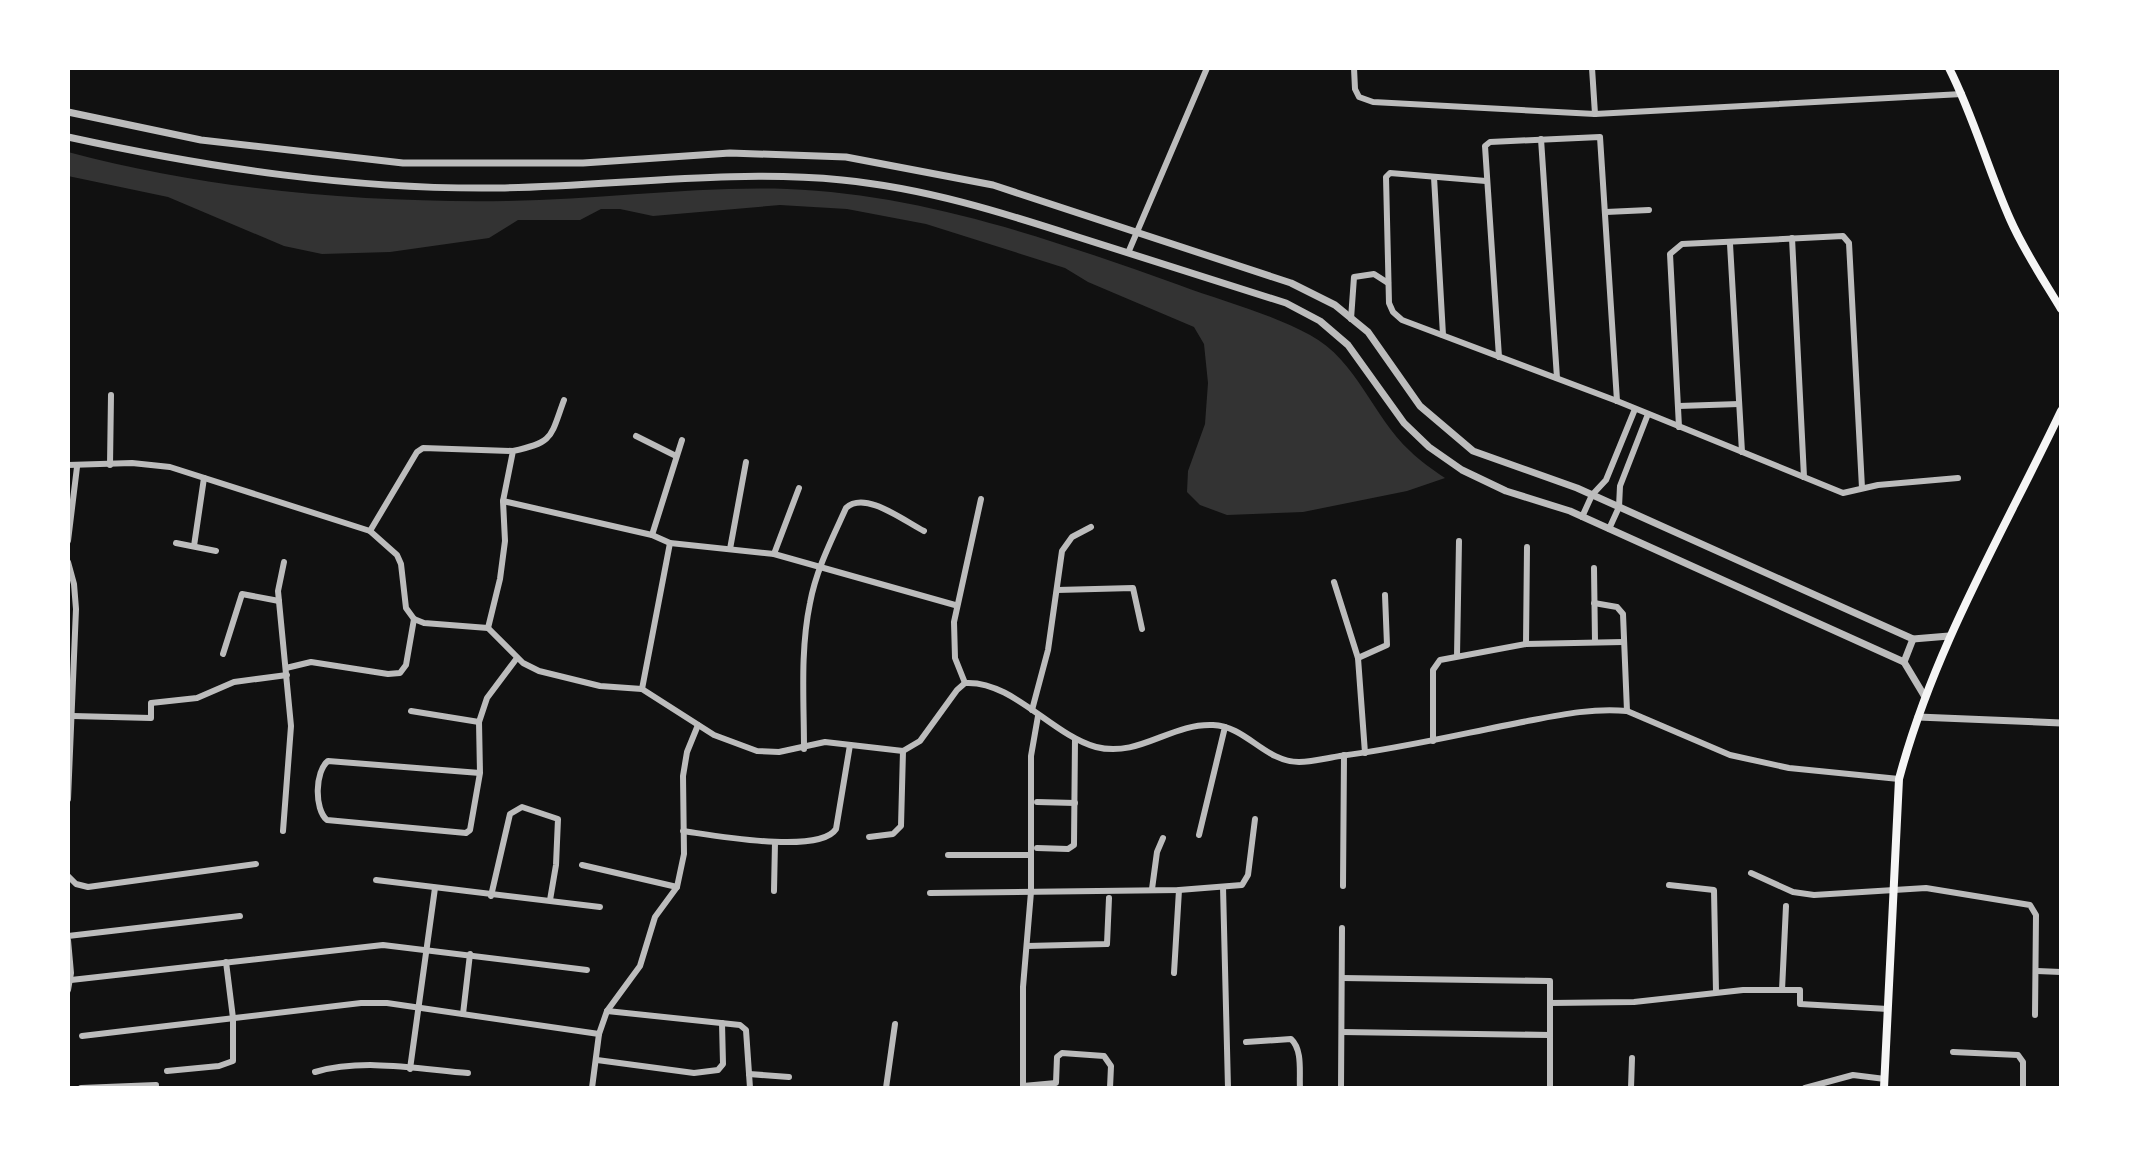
<svg xmlns="http://www.w3.org/2000/svg" width="2129" height="1156" font-family="'IBM Plex Sans',sans-serif">
<style>
.water{fill:#333}
.lines{fill:none;stroke-linecap:round;stroke-linejoin:round}
.minor{stroke:#bcbcbc;stroke-width:6}
.tertiary{stroke:#bcbcbc;stroke-width:7}
.secondary{stroke:#f5f5f5;stroke-width:8}
</style>
<rect width="100%" height="100%" fill="#111"/>
<path class="water" d="M68 152C210 190 360 203 507 201 600 200 693 186 787 189 922 194 1053 240 1179 285 1222 301 1269 313 1310 335 1358 361 1372 416 1410 451 1420 461 1433 470 1445 478L1407 491 1303 512 1227 515 1200 505 1187 492 1188 471 1205 424 1208 383 1204 344 1194 327 1088 282 1065 268 926 224 847 209 780 205 653 216 620 209H601L580 220H518L489 238 390 252 322 254 284 246 168 197 68 176Z"/>
<g class="lines">
<g class="minor">
<polyline points="1354,68 1355,89 1359,97 1373,102 1595,114 1962,94"/>
<polyline points="1592,68 1595,114"/>
<polyline points="1541,139 1557,378"/>
<polyline points="1434,177 1443,335"/>
<polyline points="1486,181 1390,173 1386,177 1389,303 1393,312 1402,320 1617,401 1843,493 1878,485 1958,478"/>
<polyline points="1606,212 1649,210"/>
<polyline points="1792,238 1804,477"/>
<polyline points="1730,244 1742,452"/>
<polyline points="1128,253 1207,68"/>
<polyline points="1351,319 1354,277 1374,274 1388,283"/>
<polyline points="1499,357 1485,146 1490,142 1600,137 1617,401"/>
<polyline points="1679,406 1739,404"/>
<polyline points="1679,427 1670,254 1682,244 1843,236 1849,243 1862,488"/>
<polyline points="636,436 676,456"/>
<path d="M68 465 132 463 170 467 370 531 397 555 401 564 406 608 414 619 424 623 488 628 523 663 539 671 600 686 642 689 714 735 757 751 779 752 825 742 903 751 920 741 957 690 965 683C1012 680 1052 735 1096 747 1139 758 1171 723 1213 725 1246 726 1265 762 1299 762 1313 762 1327 758 1340 756 1405 748 1469 732 1533 720 1564 714 1595 708 1627 711L1730 755 1789 768 1899 779"/>
<polyline points="110,465 111,395"/>
<polyline points="503,501 652,535 670,543 774,554 955,605"/>
<polyline points="1582,517 1592,495 1606,480 1635,409"/>
<polyline points="1609,529 1619,507 1620,486 1648,414"/>
<polyline points="370,531 417,452 423,448 513,451"/>
<polyline points="652,535 682,440"/>
<polyline points="68,541 77,467"/>
<polyline points="176,543 216,551"/>
<polyline points="194,546 204,478"/>
<polyline points="730,549 746,462"/>
<polyline points="774,554 799,488"/>
<polyline points="68,562 74,584 76,609 68,799"/>
<polyline points="1594,568 1595,642"/>
<polyline points="1334,582 1358,658 1365,753"/>
<polyline points="1057,590 1133,588 1142,629"/>
<polyline points="1594,603 1617,607 1623,614 1627,711"/>
<path d="M488 628 500 579 505 541 503 501 513 451C554 442 550 438 564 400"/>
<polyline points="1526,644 1527,547"/>
<polyline points="223,654 242,594 279,601"/>
<polyline points="1457,656 1459,541"/>
<polyline points="1358,658 1387,645 1385,595"/>
<polyline points="286,668 311,662 388,674 400,673 406,665 414,619"/>
<polyline points="965,683 955,658 954,622 981,499"/>
<polyline points="642,689 670,543"/>
<polyline points="1032,710 1048,650 1062,551 1072,537 1091,527"/>
<polyline points="411,711 479,722"/>
<polyline points="73,716 151,718 151,703 197,698 234,682 287,675"/>
<polyline points="1433,741 1433,670 1440,660 1526,644 1623,642"/>
<path d="M804 749C804 701 800 651 810 603 816 570 832 539 846 508 865 490 904 521 924 531"/>
<path d="M480 773 328 761C315 771 314 809 327 820L466 833 470 830 480 773 479 722 487 698 517 658"/>
<polyline points="1037,802 1075,803"/>
<polyline points="283,831 291,726 278,591 284,562"/>
<path d="M683 831C712 835 819 855 836 829L850 745"/>
<polyline points="1199,835 1225,727"/>
<polyline points="869,837 893,834 901,826 903,751"/>
<polyline points="1037,848 1068,849 1074,845 1075,739"/>
<polyline points="948,855 1029,855"/>
<polyline points="582,865 677,887"/>
<polyline points="1751,873 1793,892 1814,895 1926,888 2030,905 2036,915 2035,1015"/>
<polyline points="68,876 76,884 88,887 256,864"/>
<polyline points="376,880 600,907"/>
<polyline points="1669,885 1714,890 1716,992"/>
<polyline points="1343,886 1344,755"/>
<polyline points="1223,887 1228,1088"/>
<polyline points="1152,889 1157,852 1163,838"/>
<polyline points="774,891 775,842"/>
<polyline points="930,893 1179,890 1242,885 1248,875 1255,819"/>
<polyline points="491,896 510,814 522,807 558,819 556,865 550,900"/>
<polyline points="68,936 240,916"/>
<polyline points="68,940 71,973 68,990"/>
<polyline points="1027,946 1107,944 1109,898"/>
<polyline points="2037,971 2061,972"/>
<polyline points="1174,973 1179,890"/>
<polyline points="1342,978 1550,981 1550,1088"/>
<polyline points="71,980 383,945 587,970"/>
<polyline points="1782,990 1786,906"/>
<polyline points="1550,1003 1634,1002 1743,990 1800,990 1800,1004 1888,1009"/>
<polyline points="607,1011 740,1025 746,1030 750,1088"/>
<polyline points="463,1014 470,954"/>
<polyline points="1342,1032 1550,1035"/>
<polyline points="82,1036 361,1003 387,1003 599,1034"/>
<path d="M1246 1042 1291 1039C1303 1050 1299 1073 1300 1088"/>
<polyline points="1953,1052 2018,1055 2023,1062 2023,1088"/>
<polyline points="597,1060 694,1073 718,1070 723,1064 722,1023"/>
<polyline points="410,1069 435,888"/>
<polyline points="167,1071 219,1066 233,1061 233,1018 226,962"/>
<path d="M315 1072C363 1058 419 1069 468 1073"/>
<polyline points="749,1074 789,1077"/>
<polyline points="1023,1086 1056,1083 1057,1057 1062,1053 1104,1056 1111,1066 1110,1088"/>
<polyline points="81,1088 156,1085"/>
<polyline points="592,1088 599,1034 607,1011 640,966 655,917 677,887 684,854 683,776 687,752 698,725"/>
<polyline points="886,1088 895,1024"/>
<polyline points="1023,1088 1023,987 1031,892 1031,756 1038,716"/>
<polyline points="1341,1088 1342,928"/>
<polyline points="1631,1088 1632,1058"/>
<polyline points="1805,1088 1853,1075 1885,1079"/>
</g>
<g class="tertiary">
<polyline points="68,112 201,140 403,163 583,163 730,153 846,157 993,185 1291,283 1335,305 1368,332 1420,406 1473,451 1577,488 1913,639 1949,636"/>
<path d="M68 137C210 168 355 190 500 188 615 186 728 169 842 180 924 188 1001 212 1078 237 1147 259 1216 281 1286 303L1320 321 1348 345 1404 423 1429 447 1462 470 1506 491 1570 511 1904 662 1925 697"/>
<polyline points="1904,662 1913,639"/>
<polyline points="1918,717 2061,723"/>
</g>
<g class="secondary">
<path d="M1949 68C1974 117 1988 170 2010 219 2024 251 2043 279 2061 309"/>
<path d="M1884 1088 1899 779C1934 647 2003 533 2061 411"/>
</g>
</g>
<rect width="2129" height="1156" fill="none" stroke="#ffffff" stroke-width="140"/>
</svg>
